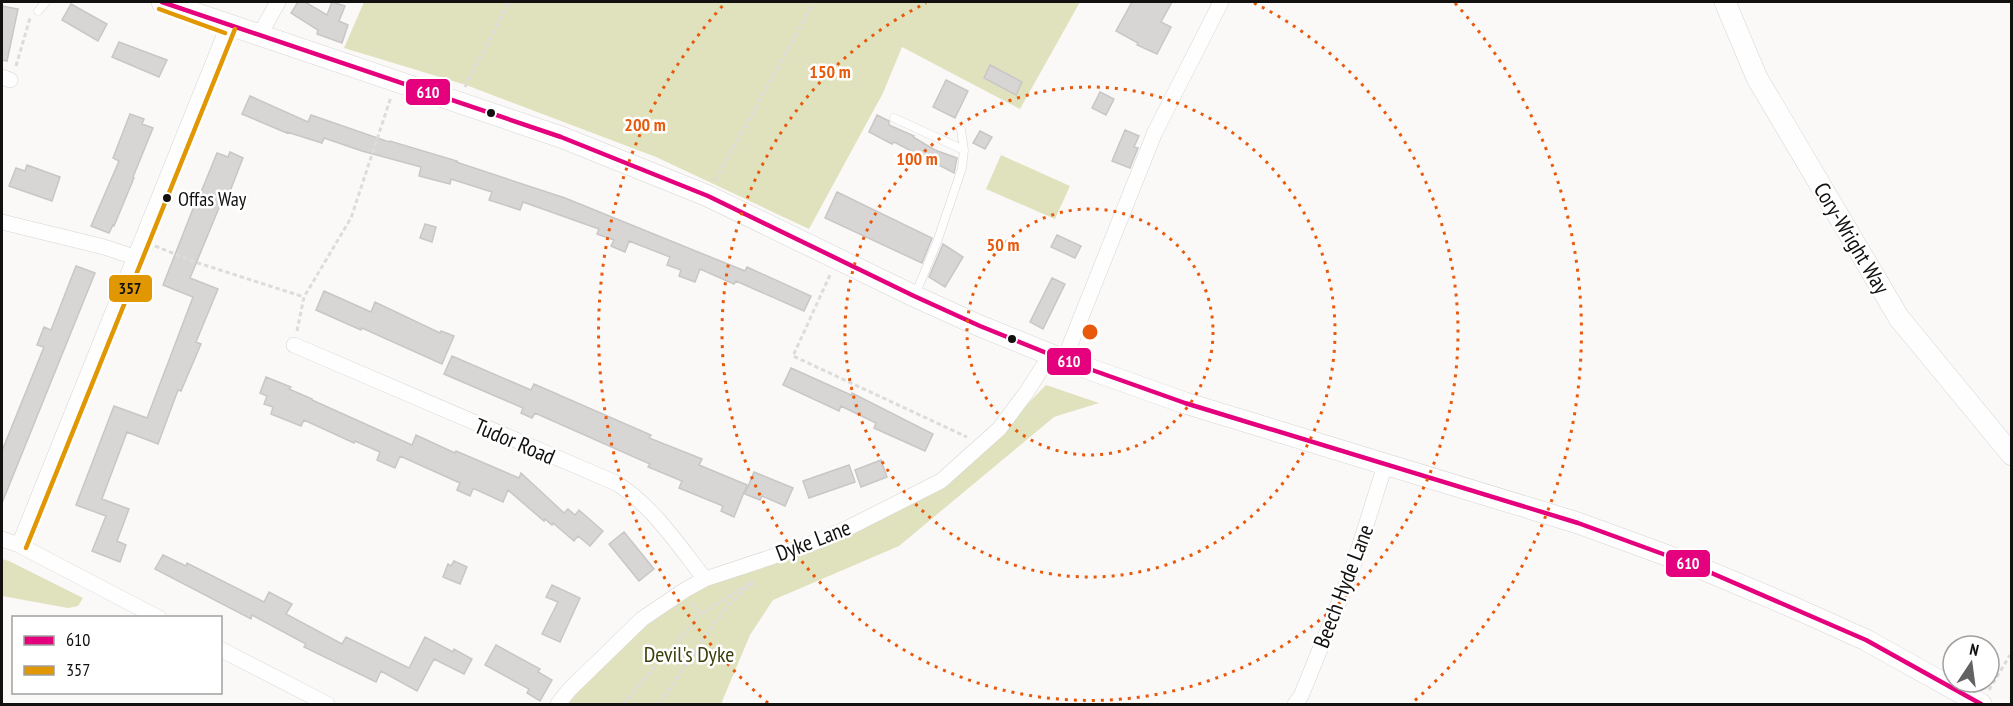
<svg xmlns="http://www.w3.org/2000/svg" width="2013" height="706" viewBox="0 0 2013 706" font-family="'PT Sans Narrow',sans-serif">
	<rect width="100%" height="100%" fill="#fbf9f7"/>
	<path fill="#e0e2bd" d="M364 2H1080L1020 109 902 47 883 93 809 229 656 157 466 85 344 48Z
		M1001 155 1070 186 1055 219 986 189Z
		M1046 385 1099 403 1054 417 899 546 773 600 750 635 721 704H568L582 687 649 622 719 576 947 480 1005 427Z
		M2 559 9 561 83 598 78 606 68 608 2 596Z"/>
	<path fill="#d8d6d5" stroke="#c8c6c6" stroke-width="1.5" d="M298 2H305L327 15 332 2 345 6 339 21 348 25 342 43 317 34 318 30 291 13Z
		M1132 2H1172L1161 22 1171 27 1157 54 1137 45 1138 43 1116 31Z
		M71 4 107 24 98 41 62 20Z
		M2 6 18 9 7 61 2 60Z
		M119 42 167 60 159 77 112 57Z
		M990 65 1022 82 1016 95 984 78Z
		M946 80 968 91 955 118 933 107Z
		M1100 92 1114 99 1106 115 1092 108Z
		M250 96 308 122 311 115 389 142 390 141 457 161 456 162 565 198 745 271 747 267 811 296 804 311 736 281 734 284 700 269 695 282 679 276 681 270 667 265 670 257 629 241 625 252 611 246 614 240 597 234 599 229 523 202 520 210 489 200 492 192 451 179 450 184 419 176 421 167 362 151 324 138 322 143 287 132V133L242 114Z
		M130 114 144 119 142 124 153 128 133 177 134 178 114 226 113 225 109 233 91 226 119 161 113 158Z
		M877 115 889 121V125L914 136 913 137 935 150 957 158 954 173 894 142 892 144 869 132Z
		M1125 130 1139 136 1134 147 1138 148 1130 168 1112 161Z
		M980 131 992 137 985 149 973 143Z
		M230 152 243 158 225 204 221 203 190 278 218 289 196 342 201 344 181 391 178 390 158 444 127 432 103 496 102 499 129 509 117 541 126 545 120 562 92 551 106 516 76 505 114 406 147 418 193 297 163 285 198 196 199 197 217 153 228 157Z
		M27 165 60 177 52 201 9 186 16 168 25 171Z
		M837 192 932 238 922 263 825 218Z
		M425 224 436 227 432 242 420 238Z
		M1057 235 1081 246 1075 258 1051 247Z
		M943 244 963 257 945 287 929 277Z
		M76 266 95 273 2 503V451L44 347 37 345 44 327 51 330Z
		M1052 278 1065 284 1043 329 1030 322Z
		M324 291 371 312 375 302 440 333 441 331 454 336 442 364 362 328 361 330 316 310Z
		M452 356 531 390 534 384 651 435 649 438 702 459 699 465 747 485 734 517 721 511 723 506 679 488 682 481 648 467 650 464 535 413 532 418 521 413 523 408 444 374Z
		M791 368 851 395 852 393 933 434 925 451 874 428 876 423 841 406 839 411 783 385Z
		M266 377 291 387 289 389 312 399V400L412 445 416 435 455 453 456 451 519 478 521 473 564 513 568 509 575 515 579 510 603 531 590 546 578 536 574 541 553 523 552 525 545 519 544 521 508 490 503 502 475 489H473L470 496 457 490 460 483 400 456 395 468 377 460 380 452 355 441 354 443 304 420 301 426 271 414 273 407 264 404 267 396 260 393Z
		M881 460 887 477 861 487 855 470Z
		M849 465 855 482 809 498 803 481Z
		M754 472 793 488 785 506 762 496 760 500 745 494Z
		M624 532 654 569 639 581 609 544Z
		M163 555 186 566 187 563 264 602 269 592 292 604 286 614 342 644 346 637 409 668 425 637 453 652 454 649 472 659 464 674 434 659 417 691 381 671 376 682 304 647 306 644 252 615 251 619 155 569Z
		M454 561 467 567 460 584 443 577 448 564 451 566Z
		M552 585 580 598 560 642 542 634 558 602 546 597Z
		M496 645 540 669 538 672 552 680 540 701 527 693 529 689 485 665Z"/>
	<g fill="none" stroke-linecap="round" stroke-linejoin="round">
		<defs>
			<path id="lane" d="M38 11 46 2
				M894 118 964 150
				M915 295 937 242 962 168 964 150 961 130"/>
			<path id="street" d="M261 36 264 27 278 2
				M2 77 10 80
				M2 222 104 247 134 257
				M294 345 616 483C653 506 678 545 705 579
				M1064 360 1155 132 1221 2
				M2 539 19 545 159 618
				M19 545 228 26
				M220 649 327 704
				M558 704 569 690 642 619 685 590 705 579 808 545 848 528 941 481 999 429 1026 393 1051 354
				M1295 704 1301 696 1351 573 1385 465"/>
			<path id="secondary" d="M162 2 561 137 708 196 914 296 980 326 1064 360 1185 403 1578 523 1693 565 1795 608 1866 640 1981 704
				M1725 2 1757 78 1899 318 2012 455"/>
		</defs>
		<use href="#lane" stroke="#d6d5d3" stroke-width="9"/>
		<use href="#street" stroke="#d6d5d3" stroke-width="16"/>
		<use href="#secondary" stroke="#d6d5d3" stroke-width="22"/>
		<path stroke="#dcdcdb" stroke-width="3" stroke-dasharray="4.5 3" stroke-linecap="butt" d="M16 66 30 18
			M465 87 509 2
			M715 181 814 2
			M155 246 195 262 304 297
			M830 275 793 356 967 437
			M297 331 304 297 351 218 391 97
			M693 603 700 615
			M1989 690 2010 655
			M623 704 700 615 753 581
			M659 704 726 607 753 583"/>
		<use href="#lane" stroke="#fefefe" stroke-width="8"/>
		<use href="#street" stroke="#fefefe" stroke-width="15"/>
		<use href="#secondary" stroke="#fefefe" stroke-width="21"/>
		<defs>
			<path id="bus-1" d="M162 2 561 137 708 196 914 296 980 326 1064 360 1185 403 1578 523 1693 565 1866 640 1981 704"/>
			<path id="bus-2" d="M159 9 225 33
				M26 548 235 29"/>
		</defs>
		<use href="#bus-1" stroke="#fff" stroke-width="9"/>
		<use href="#bus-2" stroke="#fff" stroke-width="9"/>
		<use href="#bus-1" stroke="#e5007d" stroke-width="4.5"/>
		<use href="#bus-2" stroke="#e09702" stroke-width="4.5"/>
	</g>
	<g fill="none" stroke="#e8590c" stroke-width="3" stroke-dasharray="3 6">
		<circle cx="1090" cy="332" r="123"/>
		<circle cx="1090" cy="332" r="245"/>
		<path d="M1254 3A368 368 0 1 1 926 3"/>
		<path d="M768 703A491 491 0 0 1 725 3M1455 3A491 491 0 0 1 1412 703"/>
	</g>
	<g fill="#121110" stroke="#fff" stroke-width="2">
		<circle cx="491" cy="113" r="5"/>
		<circle cx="167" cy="198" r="5"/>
		<circle cx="1012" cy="339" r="5"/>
	</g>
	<g text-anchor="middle" stroke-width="5" stroke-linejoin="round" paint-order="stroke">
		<g font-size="20" fill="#121110" stroke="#fff" text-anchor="start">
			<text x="178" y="206">Offas Way</text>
		</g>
		<g font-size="22" fill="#121110" stroke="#fff">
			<text transform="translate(1852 238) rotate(59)" y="8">Cory-Wright Way</text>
			<text transform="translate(515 441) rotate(23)" y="8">Tudor Road</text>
			<text transform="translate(813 540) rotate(-21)" y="8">Dyke Lane</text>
			<text transform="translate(1343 586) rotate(-69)" y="8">Beech Hyde Lane</text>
		</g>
		<g font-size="22" fill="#3d400a" stroke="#fff">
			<text x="689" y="662">Devil's Dyke</text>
		</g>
	</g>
	<circle cx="1090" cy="332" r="9" fill="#e8590c" stroke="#fff" stroke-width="3"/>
	<g font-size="18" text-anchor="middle" font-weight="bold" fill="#e8590c" stroke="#fff" stroke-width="5" stroke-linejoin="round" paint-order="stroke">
		<text x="830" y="78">150 m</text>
		<text x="645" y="131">200 m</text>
		<text x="917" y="165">100 m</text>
		<text x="1003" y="251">50 m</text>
	</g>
	<g stroke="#fff" stroke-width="2">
		<rect x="405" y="78" width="46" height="28" rx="6" fill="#e5007d"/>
		<rect x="108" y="274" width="45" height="29" rx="6" fill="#e09702"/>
		<rect x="1046" y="347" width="46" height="29" rx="6" fill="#e5007d"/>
		<rect x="1665" y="549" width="46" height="29" rx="6" fill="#e5007d"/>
	</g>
	<g font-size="16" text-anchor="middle" font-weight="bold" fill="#fff">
		<text x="428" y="98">610</text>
		<text x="1069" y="367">610</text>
		<text x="1688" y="569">610</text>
	</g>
	<g font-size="16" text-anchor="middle" font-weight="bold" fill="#111">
		<text x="130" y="294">357</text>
	</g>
	<rect width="2013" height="706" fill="none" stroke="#121110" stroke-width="6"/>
	<rect x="12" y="616" width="210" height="78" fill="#ffffff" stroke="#a0a09f" stroke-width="1.5"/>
	<rect x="24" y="636" width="30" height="9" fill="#e5007d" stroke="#a0a09f" stroke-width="1.5"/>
	<text x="66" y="646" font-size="18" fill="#121110">610</text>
	<rect x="24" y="666" width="30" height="9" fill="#e09702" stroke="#a0a09f" stroke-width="1.5"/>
	<text x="66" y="676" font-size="18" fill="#121110">357</text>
	<g transform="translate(1971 664) rotate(13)"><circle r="28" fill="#ffffff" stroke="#a0a09f" stroke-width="1.5"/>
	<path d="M0-4.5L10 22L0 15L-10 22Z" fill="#646261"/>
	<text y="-9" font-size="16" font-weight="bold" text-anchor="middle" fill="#121110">N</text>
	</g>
</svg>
